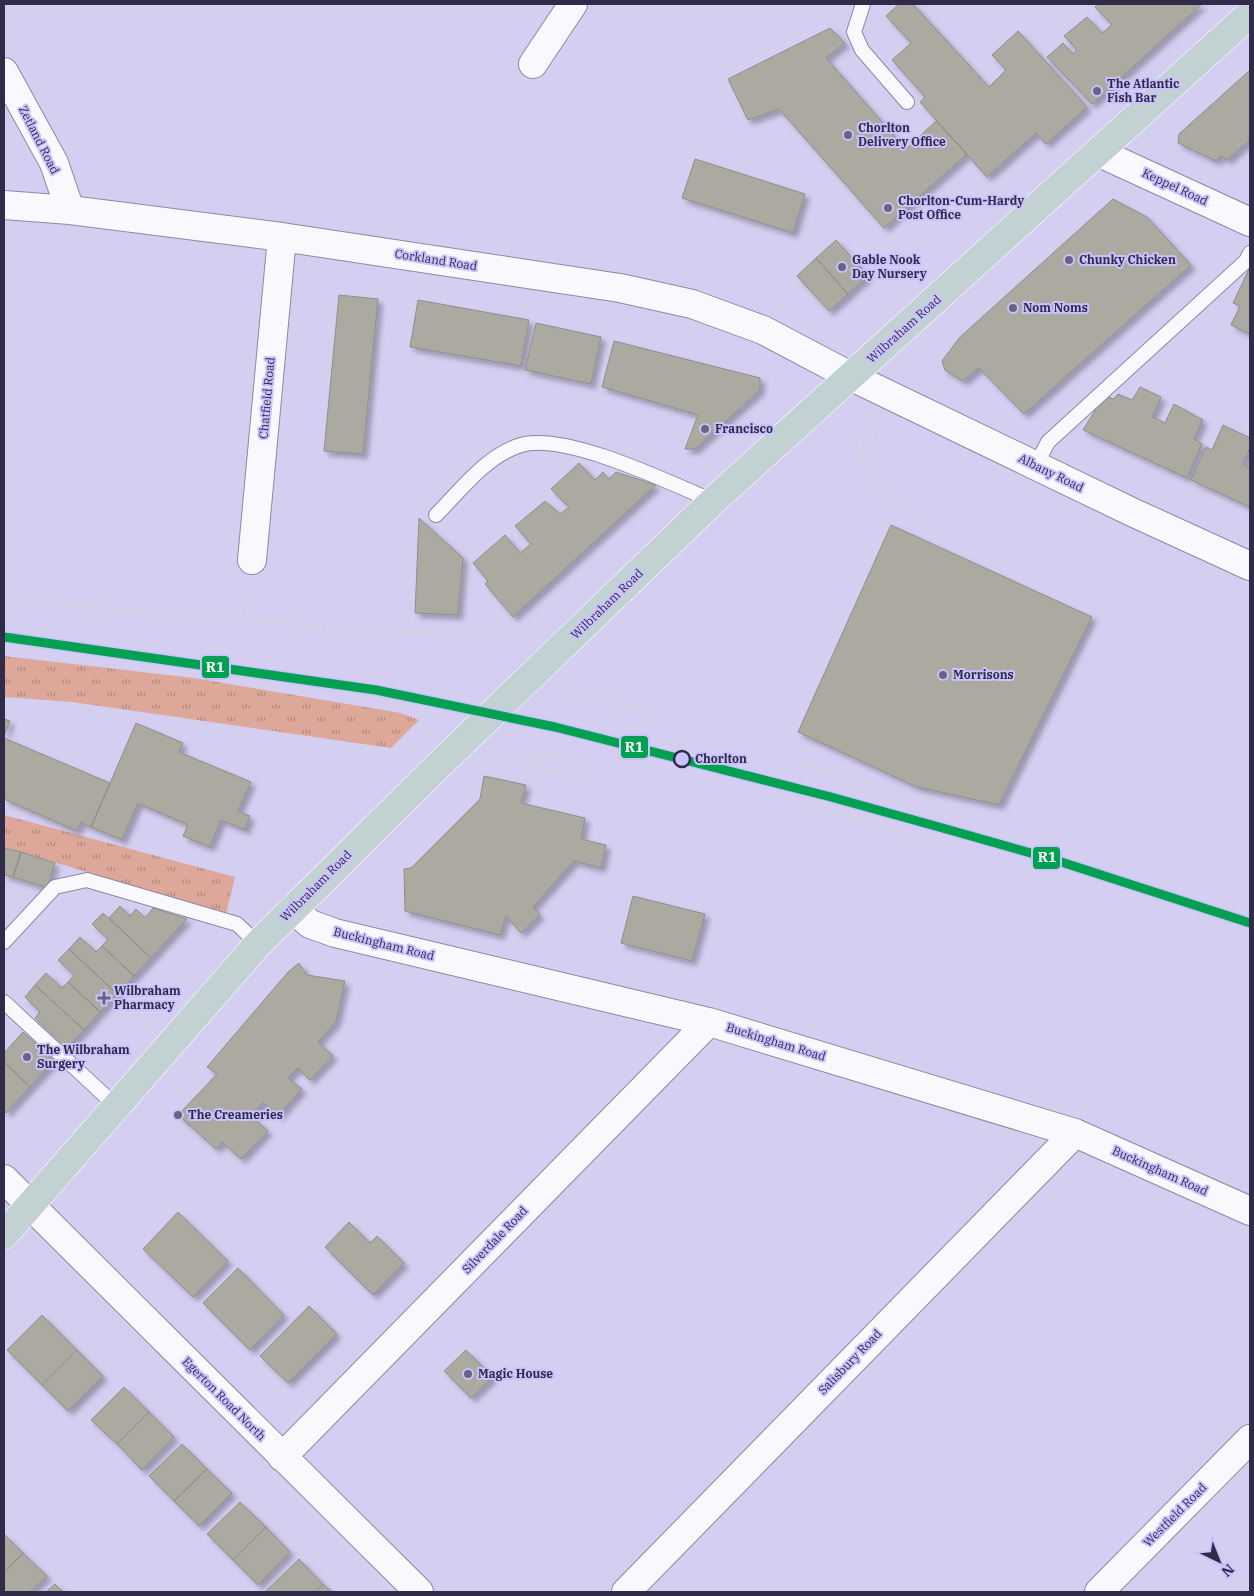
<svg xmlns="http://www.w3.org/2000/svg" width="1254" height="1596" viewBox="0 0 1254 1596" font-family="'IBM Plex Serif',serif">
	<defs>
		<pattern id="grass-tufts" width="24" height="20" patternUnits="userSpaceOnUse" patternTransform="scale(1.25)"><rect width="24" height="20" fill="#dda899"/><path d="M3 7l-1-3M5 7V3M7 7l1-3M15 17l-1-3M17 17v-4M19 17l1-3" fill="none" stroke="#b4897f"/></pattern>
		<filter id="shadow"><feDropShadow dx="4.5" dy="4.5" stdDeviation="2.5" flood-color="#0004"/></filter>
	</defs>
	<rect width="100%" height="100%" fill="#d4cff1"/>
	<path fill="url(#grass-tufts)" d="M4 656 194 678 401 713 419 720 391 748 72 702 4 697Z
		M4 815 235 877 226 914 4 847Z"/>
	<path fill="#aba9a0" stroke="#8f8d8c" filter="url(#shadow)" d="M899 4H913L989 87 1006 70 992 55 1018 31 1087 107 1046 144 1036 133 987 177 920 102 925 97 892 60 911 43 886 16Z
		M1098 4H1202L1092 104 1047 57 1063 43 1073 54 1077 50 1064 36 1087 17 1102 33 1112 25 1095 7Z
		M830 28 845 43 826 58 906 149 936 121 967 154 884 228 779 109 748 120 728 79Z
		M1250 70V140L1227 160 1221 156 1216 161 1178 143 1179 134Z
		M695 159 805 194 793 233 682 198Z
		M1113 199 1147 217 1191 265 1024 414 979 368 963 381 945 370 942 361 960 337Z
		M836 240 868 276 848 294 816 258Z
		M816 258 848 294 829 311 797 276Z
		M1250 267V334L1231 325 1240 306 1233 303Z
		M339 295 378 299 363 454 324 451Z
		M418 300 529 320 521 366 410 347Z
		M536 323 601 337 591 384 525 370Z
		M614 341 760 378V390L695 449H685L698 415 602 387Z
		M1140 387 1161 397 1152 417 1165 423 1174 404 1203 420 1194 439 1202 444 1187 478 1083 430 1104 396 1114 399 1118 394 1132 400Z
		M1223 425 1250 438V448L1243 464 1250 468V507L1191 480 1206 447 1212 450Z
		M579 463 595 480 603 472 609 479 616 472 656 485 513 617 485 584 488 581 473 563 505 535 520 553 531 544 515 526 545 501 560 514 569 507 551 489Z
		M419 518 463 558 458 615 415 613Z
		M891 525 1092 617 999 805 917 787 798 732Z
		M4 719 10 721 4 736Z
		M136 723 183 743 179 752 251 782 238 811 250 816 245 830 221 820 210 847 183 836 188 825 138 803 122 840 91 827Z
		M4 738 110 783 91 827 81 822 77 831 4 799Z
		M484 776 526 785 521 803 585 818 581 839 606 845 601 868 574 861 533 907 540 915 521 933 506 916 500 935 405 911 404 869 411 868 480 799Z
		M4 848 21 852 13 877 4 875Z
		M21 852 55 863 47 888 13 877Z
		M633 896 705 914 692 961 621 943Z
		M120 906 130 916 136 909 145 918 153 908 187 919 151 958 109 918Z
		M103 913 151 958 134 976 102 946 108 939 92 924Z
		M80 937 96 952 102 946 134 976 117 994 69 949Z
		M69 949 117 994 100 1012 68 982 74 975 58 960Z
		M299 963 307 975 345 981 336 1022 318 1042 333 1056 310 1080 298 1068 288 1078 302 1089 278 1116 263 1103 251 1116 268 1131 241 1159 222 1142 216 1149 178 1115 217 1074 207 1067 288 972Z
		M46 973 62 988 68 982 100 1012 84 1030 35 985Z
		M35 985 84 1030 67 1048 35 1018 40 1012 25 997Z
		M23 1032 54 1061 30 1087 4 1062V1053Z
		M4 1062 30 1087 6 1113 4 1110Z
		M178 1212 228 1261 193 1297 143 1249Z
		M349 1222 370 1243 377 1236 404 1263 373 1295 325 1247Z
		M238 1268 284 1315 250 1350 203 1303Z
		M309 1306 337 1334 288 1383 260 1356Z
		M42 1315 77 1350 42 1385 7 1350Z
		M77 1350 103 1376 68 1411 42 1385Z
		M466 1350 493 1377 471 1398 444 1371Z
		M124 1387 149 1412 117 1444 91 1420Z
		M149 1412 174 1437 142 1470 117 1444Z
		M182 1444 207 1469 174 1501 149 1476Z
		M207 1469 232 1493 199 1526 174 1501Z
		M240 1502 266 1527 233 1560 207 1534Z
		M266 1527 290 1552 258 1585 233 1560Z
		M4 1534 23 1553 4 1573Z
		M23 1553 47 1576 30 1592H4V1573Z
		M299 1559 323 1584 315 1592H265Z
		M55 1584 63 1592H46Z
		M323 1584 332 1592H315Z"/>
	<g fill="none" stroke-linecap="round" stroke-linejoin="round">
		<defs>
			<path id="lane" d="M863 4 854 32 862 50 907 102
				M1036 465 1048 442 1246 261 1250 253
				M436 515C461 490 487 455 521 445 566 432 670 483 713 501
				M4 942 55 887 87 880 237 924 258 944
				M4 1002 116 1106"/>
			<path id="street" d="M533 64 573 4
				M4 72 54 163 70 210
				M1100 153 1250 222
				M4 205 70 210 282 237 620 288 692 304 763 330 852 377 1134 513 1250 566
				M252 560 282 237
				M293 909 310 924 335 933 709 1022 1075 1133 1250 1211
				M4 1179 419 1592
				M282 1457 709 1022
				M626 1592 1075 1133
				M1099 1592 1250 1439"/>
			<path id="highway" d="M4 1235 258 944 441 763 713 501 1250 14"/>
		</defs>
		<use href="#lane" stroke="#8d88a3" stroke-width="16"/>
		<use href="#street" stroke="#8d88a3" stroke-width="30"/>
		<use href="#highway" stroke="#ece9f9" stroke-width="30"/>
		<path stroke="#d2d1db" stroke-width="3" stroke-dasharray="2.5 2.5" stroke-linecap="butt" d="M878 420 873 431 855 443C867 479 899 501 927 524
			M862 458 878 436 873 431
			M4 600 401 633 495 627 501 637 527 634 532 636
			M242 620 247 589
			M565 683 577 695 643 709 642 716
			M531 754 557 757 559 748
			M488 756 494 762 535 767 537 758 528 753
			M802 765 947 803 934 840 805 805
			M535 767 585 776 587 763 557 757"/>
		<use href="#lane" stroke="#f9f8fd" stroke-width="14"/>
		<use href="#street" stroke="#f9f8fd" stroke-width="28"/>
		<use href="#highway" stroke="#c2d1d2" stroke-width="28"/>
		<defs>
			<path id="rail-1" d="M4 637 376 690 555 727 831 797 939 827 1052 859 1250 923"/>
		</defs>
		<use href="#rail-1" stroke="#cac2fe" stroke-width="12"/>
		<use href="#rail-1" stroke="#02a051" stroke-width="9"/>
	</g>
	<g fill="#696483" stroke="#cac2fe" stroke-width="2">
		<circle cx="1097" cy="91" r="5"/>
		<circle cx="848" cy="135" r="5"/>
		<circle cx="888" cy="208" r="5"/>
		<circle cx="1069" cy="260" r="5"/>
		<circle cx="842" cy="267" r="5"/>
		<circle cx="1013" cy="308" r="5"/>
		<circle cx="705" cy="429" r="5"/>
		<circle cx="943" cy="675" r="5"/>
		<path d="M101.5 990.5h5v5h5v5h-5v5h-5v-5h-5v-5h5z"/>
		<circle cx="27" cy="1057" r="5"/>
		<circle cx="178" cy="1115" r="5"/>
		<circle cx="468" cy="1374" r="5"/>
	</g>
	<circle fill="#cac2fe" stroke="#302b48" stroke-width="2.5" cx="682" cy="759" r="8"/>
	<g text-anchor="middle" stroke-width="4" stroke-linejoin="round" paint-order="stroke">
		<g font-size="12" font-weight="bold" fill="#302b48" stroke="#cac2fe" text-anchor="start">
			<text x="1107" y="88">The Atlantic<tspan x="1107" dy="14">Fish Bar</tspan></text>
			<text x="858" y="132">Chorlton<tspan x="858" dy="14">Delivery Office</tspan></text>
			<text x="898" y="205">Chorlton-Cum-Hardy<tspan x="898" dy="14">Post Office</tspan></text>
			<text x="852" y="264">Gable Nook<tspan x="852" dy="14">Day Nursery</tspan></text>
			<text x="1079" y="264">Chunky Chicken</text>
			<text x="1023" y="312">Nom Noms</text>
			<text x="715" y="433">Francisco</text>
			<text x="953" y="679">Morrisons</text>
			<text x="114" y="995">Wilbraham<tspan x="114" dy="14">Pharmacy</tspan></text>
			<text x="37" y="1054">The Wilbraham<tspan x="37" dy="14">Surgery</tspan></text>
			<text x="188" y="1119">The Creameries</text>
			<text x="478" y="1378">Magic House</text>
		</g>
		<g font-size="12" fill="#302b48" stroke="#cac2fe">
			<text transform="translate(39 140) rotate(63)" y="4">Zetland Road</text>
			<text transform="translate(1175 187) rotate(25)" y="4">Keppel Road</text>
			<text transform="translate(436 260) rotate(9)" y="4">Corkland Road</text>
			<text transform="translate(904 329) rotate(-42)" y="4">Wilbraham Road</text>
			<text transform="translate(267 398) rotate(-85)" y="4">Chatfield Road</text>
			<text transform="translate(1051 473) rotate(26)" y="4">Albany Road</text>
			<text transform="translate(607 604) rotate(-44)" y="4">Wilbraham Road</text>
			<text transform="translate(316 886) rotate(-45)" y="4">Wilbraham Road</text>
			<text transform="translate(384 944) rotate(14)" y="4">Buckingham Road</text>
			<text transform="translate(776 1042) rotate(17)" y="4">Buckingham Road</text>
			<text transform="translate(1160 1171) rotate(24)" y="4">Buckingham Road</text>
			<text transform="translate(495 1240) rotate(-46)" y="4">Silverdale Road</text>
			<text transform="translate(850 1362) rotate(-46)" y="4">Salisbury Road</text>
			<text transform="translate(224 1399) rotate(45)" y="4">Egerton Road North</text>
			<text transform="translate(1175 1515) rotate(-45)" y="4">Westfield Road</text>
		</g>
		<g font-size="12" font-weight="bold" fill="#302b48" stroke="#cac2fe" text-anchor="start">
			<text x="695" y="763">Chorlton</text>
		</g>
	</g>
	<g stroke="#cac2fe" stroke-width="2">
		<rect x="201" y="655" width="29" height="24" rx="5" fill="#02a051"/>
		<rect x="620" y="735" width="29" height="24" rx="5" fill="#02a051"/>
		<rect x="1032" y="846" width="29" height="24" rx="5" fill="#02a051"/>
	</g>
	<g font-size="14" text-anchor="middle" font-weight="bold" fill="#fff">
		<text x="215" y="672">R1</text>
		<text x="634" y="752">R1</text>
		<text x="1047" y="862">R1</text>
	</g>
	<rect width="1254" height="1596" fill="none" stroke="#302b48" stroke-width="10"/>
	<g transform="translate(1219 1561) rotate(137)" stroke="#cac2fe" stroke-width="4" paint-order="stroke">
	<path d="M0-4L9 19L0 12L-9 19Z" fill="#302b48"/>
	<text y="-8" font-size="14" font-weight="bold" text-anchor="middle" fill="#302b48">N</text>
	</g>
</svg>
